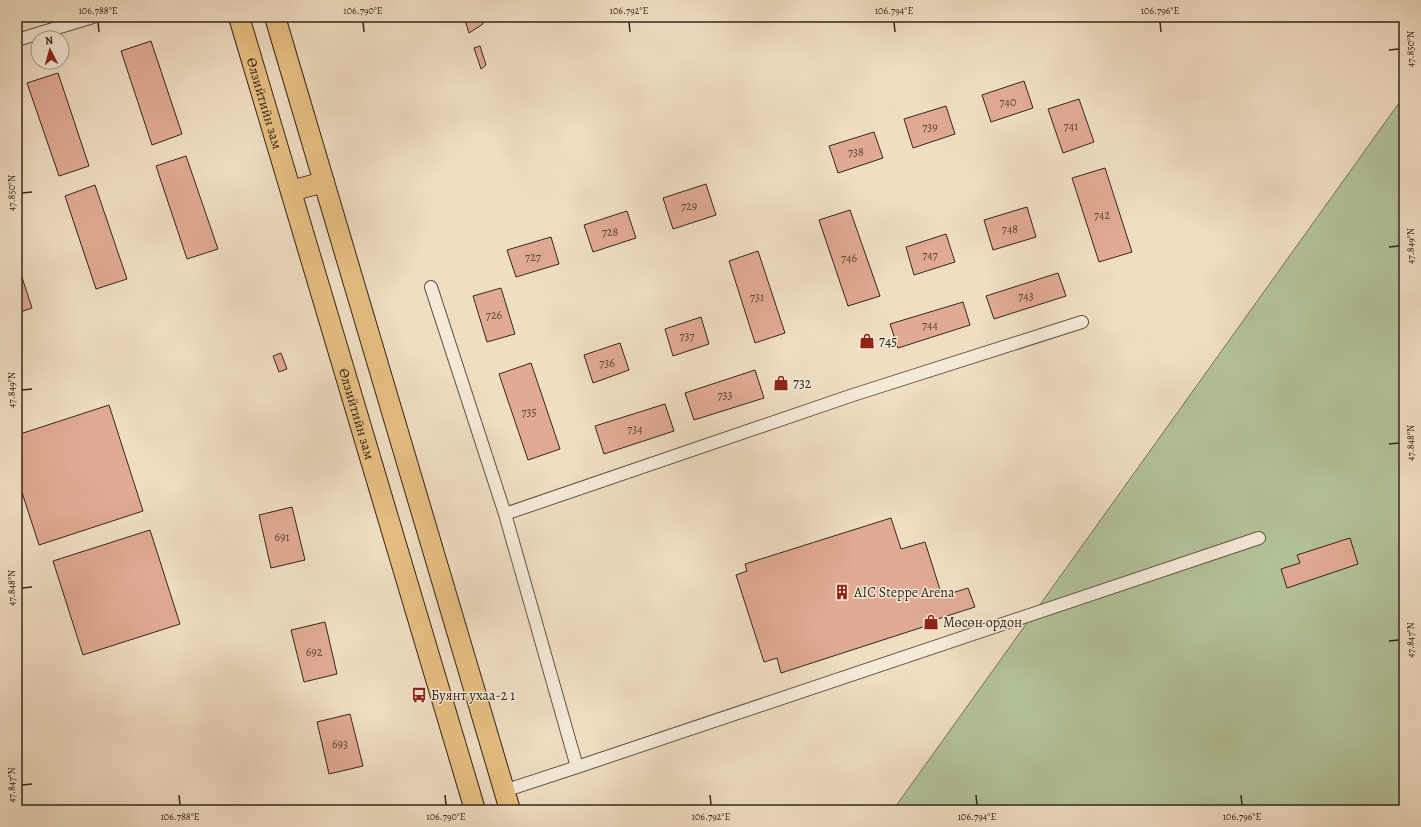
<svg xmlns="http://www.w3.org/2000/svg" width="1421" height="827" viewBox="0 0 1421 827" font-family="Alegreya,serif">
	<rect width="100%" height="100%" fill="#f0dec3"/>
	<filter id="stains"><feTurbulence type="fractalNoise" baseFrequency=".005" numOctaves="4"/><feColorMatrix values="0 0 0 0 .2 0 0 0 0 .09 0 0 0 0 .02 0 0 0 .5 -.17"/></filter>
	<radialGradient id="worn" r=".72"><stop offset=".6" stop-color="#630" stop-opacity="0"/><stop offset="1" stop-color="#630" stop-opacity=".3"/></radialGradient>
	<path fill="#b3c299" stroke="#747459" d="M1404 96V810H893Z"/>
	<path fill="#e1aa93" stroke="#342719" d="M464 17H480L483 24 469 33Z
		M151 41 182 134 152 145 121 51Z
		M480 46 486 65 481 69 474 48Z
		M58 73 89 166 59 176 27 83Z
		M1024 81 1033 108 991 122 982 95Z
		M1079 99 1094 142 1063 153 1048 109Z
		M946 106 955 134 913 148 904 119Z
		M874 132 883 158 838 173 829 146Z
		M186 156 218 249 187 259 156 166Z
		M1105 168 1132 252 1099 262 1072 178Z
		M706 184 716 215 673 229 663 198Z
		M95 185 127 279 96 289 65 196Z
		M1027 207 1036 237 993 250 984 220Z
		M850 210 880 296 848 306 819 220Z
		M627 211 636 238 593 252 584 225Z
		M946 234 955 262 914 275 906 247Z
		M551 237 559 264 516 277 507 250Z
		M758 251 785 333 755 343 729 261Z
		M17 262 32 308 17 313Z
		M1058 273 1066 296 994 319 986 296Z
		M501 288 515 334 487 342 473 296Z
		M963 302 970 325 898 348 890 324Z
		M701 317 709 344 673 356 665 329Z
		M620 343 629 370 593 383 584 355Z
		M281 353 287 369 279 372 273 356Z
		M531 363 560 449 528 460 499 374Z
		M755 370 764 398 694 420 685 393Z
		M665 404 674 431 604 454 595 426Z
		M109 405 143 511 39 545 17 477V435Z
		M292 507 305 560 271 568 259 515Z
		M891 518 901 549 925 542 942 596 968 588 975 607 925 623 926 626 781 673 777 658 764 662 736 575 747 571 745 564Z
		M150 530 180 624 83 655 53 561Z
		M1350 538 1358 564 1287 588 1281 569 1300 563 1297 555Z
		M325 622 337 674 304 682 291 630Z
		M350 714 363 766 329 774 317 722Z"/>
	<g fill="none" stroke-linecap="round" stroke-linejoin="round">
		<defs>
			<path id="minor" d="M17 40 93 17
				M431 287 505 514
				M577 767 1259 538
				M504 791 577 767 505 514 853 395 1082 322"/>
			<g id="trunk">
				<path id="s1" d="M239 17 475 810"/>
				<path d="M275 17 510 810"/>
				<path d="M291 191 324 182"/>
			</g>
		</defs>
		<use href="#minor" stroke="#635544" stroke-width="14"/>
		<use href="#trunk" stroke="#342719" stroke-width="22"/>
		<use href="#minor" stroke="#f5ead8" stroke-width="12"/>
		<use href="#trunk" stroke="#e8bf82" stroke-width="20"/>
	</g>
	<path fill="none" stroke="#342719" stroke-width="1.5" d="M98 22 99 32M363 22 364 32M629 22 630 32M894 22 895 32M1160 22 1161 32M1389 50 1399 49M22 193 32 192M1389 247 1399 246M22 390 32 389M1389 444 1399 443M22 588 32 587M1389 641 1399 640M22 785 32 784M179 795 180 805M445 795 446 805M710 795 711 805M976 795 977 805M1241 795 1242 805"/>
	<defs>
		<symbol id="shop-bare" viewBox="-9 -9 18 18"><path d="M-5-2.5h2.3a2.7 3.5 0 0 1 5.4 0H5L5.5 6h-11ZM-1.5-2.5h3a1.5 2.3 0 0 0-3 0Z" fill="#8f2418" stroke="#f5ead8" stroke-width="2.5" paint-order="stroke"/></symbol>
		<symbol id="building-bare" viewBox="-9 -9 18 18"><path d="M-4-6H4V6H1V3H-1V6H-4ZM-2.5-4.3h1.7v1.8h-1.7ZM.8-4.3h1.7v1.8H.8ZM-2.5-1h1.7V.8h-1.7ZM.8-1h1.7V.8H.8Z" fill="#8f2418" stroke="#f5ead8" stroke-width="2.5" paint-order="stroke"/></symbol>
		<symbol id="bus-bare" viewBox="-9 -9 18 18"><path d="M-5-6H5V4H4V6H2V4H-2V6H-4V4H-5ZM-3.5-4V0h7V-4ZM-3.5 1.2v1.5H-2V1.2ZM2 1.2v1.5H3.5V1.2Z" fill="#8f2418" stroke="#f5ead8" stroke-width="2.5" paint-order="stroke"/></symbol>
	</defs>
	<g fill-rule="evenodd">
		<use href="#shop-bare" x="856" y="330" width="22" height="22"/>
		<use href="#shop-bare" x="770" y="372" width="22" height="22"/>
		<use href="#building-bare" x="831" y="581" width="22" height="22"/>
		<use href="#shop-bare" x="920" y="611" width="22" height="22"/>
		<use href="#bus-bare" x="408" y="684" width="22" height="22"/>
	</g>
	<g text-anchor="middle" stroke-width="3" stroke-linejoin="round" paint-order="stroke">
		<g font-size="12" fill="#5f4838">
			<text x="1008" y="106">740</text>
			<text x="1071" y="130">741</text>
			<text x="930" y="131">739</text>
			<text x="856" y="156">738</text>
			<text x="689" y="210">729</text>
			<text x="1102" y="219">742</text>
			<text x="1010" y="233">748</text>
			<text x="610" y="236">728</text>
			<text x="930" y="259">747</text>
			<text x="533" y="261">727</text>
			<text x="849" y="262">746</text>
			<text x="1026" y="300">743</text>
			<text x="757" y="301">731</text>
			<text x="494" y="319">726</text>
			<text x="930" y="329">744</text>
			<text x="687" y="340">737</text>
			<text x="607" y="367">736</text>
			<text x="725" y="399">733</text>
			<text x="529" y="416">735</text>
			<text x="635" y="433">734</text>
			<text x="282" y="541">691</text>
			<text x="314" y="656">692</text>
			<text x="340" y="748">693</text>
		</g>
		<g font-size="14" fill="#342719" stroke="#f5ead8">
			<text dy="5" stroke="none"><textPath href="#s1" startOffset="90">Өлзийтийн зам</textPath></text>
			<text dy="5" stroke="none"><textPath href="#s1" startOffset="414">Өлзийтийн зам</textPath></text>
		</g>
		<g font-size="14" fill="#342719" stroke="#f5ead8" text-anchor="start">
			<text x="879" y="346">745</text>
			<text x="793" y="388">732</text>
			<text x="854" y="597">AIC Steppe Arena</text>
			<text x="943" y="627">Мөсөн ордон</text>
			<text x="431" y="700">Буянт ухаа-2 1</text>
		</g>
	</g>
	<rect width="1421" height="827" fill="none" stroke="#f0dec3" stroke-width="44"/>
	<g transform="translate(50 50) rotate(354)"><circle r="19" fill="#f5ead8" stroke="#a89c8c"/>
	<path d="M0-3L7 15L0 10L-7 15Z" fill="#8f2418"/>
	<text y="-6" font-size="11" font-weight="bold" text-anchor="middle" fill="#342719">N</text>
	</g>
	<rect x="22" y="22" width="1377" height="783" fill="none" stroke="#342719" stroke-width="1.5"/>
	<g font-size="10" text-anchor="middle" fill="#342719">
		<text x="98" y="14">106.788°E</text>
		<text x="363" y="14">106.790°E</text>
		<text x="629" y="14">106.792°E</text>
		<text x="894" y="14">106.794°E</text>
		<text x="1160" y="14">106.796°E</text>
		<text transform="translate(1410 49) rotate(-90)" y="4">47.850°N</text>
		<text transform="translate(11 193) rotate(-90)" y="4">47.850°N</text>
		<text transform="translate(1410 246) rotate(-90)" y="4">47.849°N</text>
		<text transform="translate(11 390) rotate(-90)" y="4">47.849°N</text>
		<text transform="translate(1410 443) rotate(-90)" y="4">47.848°N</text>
		<text transform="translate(11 588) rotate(-90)" y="4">47.848°N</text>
		<text transform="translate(1410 640) rotate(-90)" y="4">47.847°N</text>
		<text transform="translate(11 785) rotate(-90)" y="4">47.847°N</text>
		<text x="180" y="820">106.788°E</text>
		<text x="446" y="820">106.790°E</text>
		<text x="711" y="820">106.792°E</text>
		<text x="977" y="820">106.794°E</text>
		<text x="1242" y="820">106.796°E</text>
	</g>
	<rect width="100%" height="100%" filter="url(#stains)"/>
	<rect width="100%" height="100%" fill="url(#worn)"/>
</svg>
